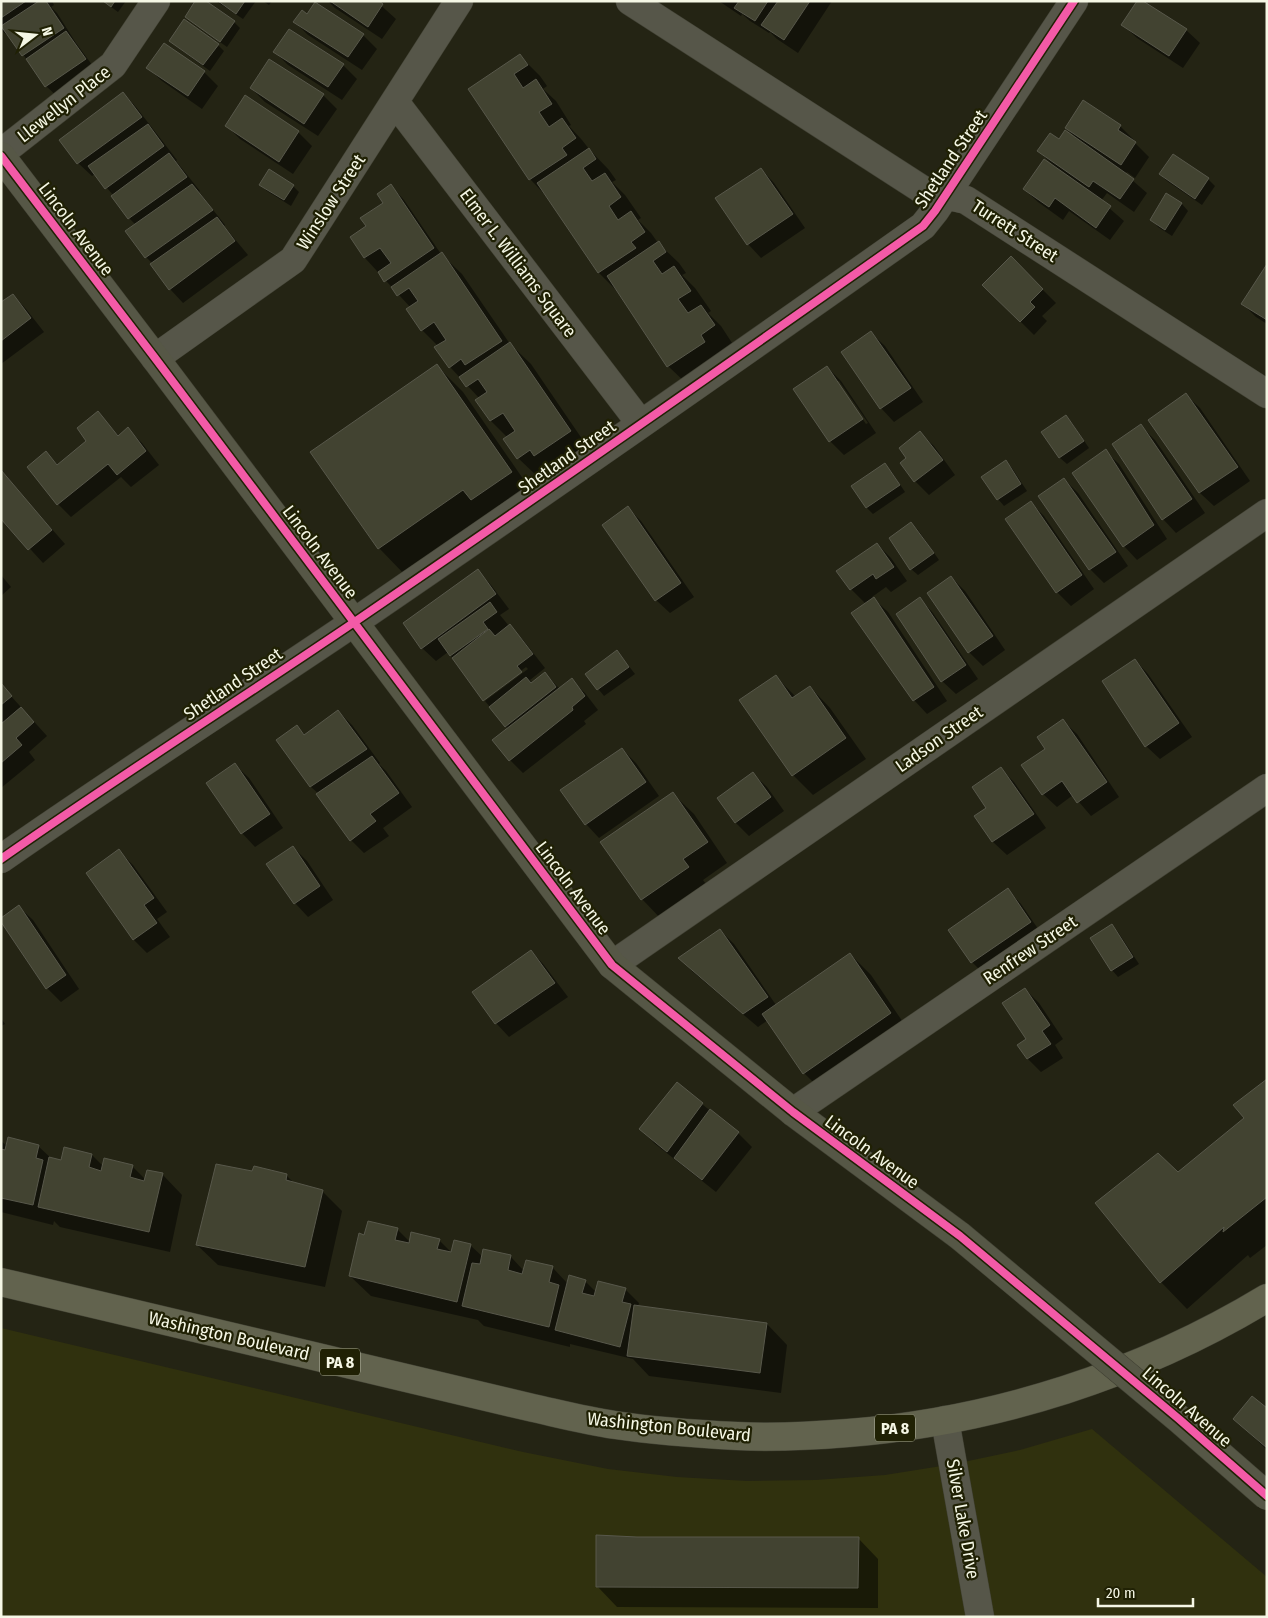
<svg xmlns="http://www.w3.org/2000/svg" width="1268" height="1618" viewBox="0 0 1268 1618" font-family="'Fira Sans Condensed',sans-serif">
	<rect width="100%" height="100%" fill="#242414"/>
	<path fill="#30310e" d="M1 1328 523 1452 608 1469 677 1477 747 1481 816 1480 885 1475 954 1464 1020 1450 1092 1429 1267 1577V1617H1Z"/>
	<path fill="#0007" fill-rule="evenodd" d="M1 1H52L54 5 51 7 57 13 76 43 98 73 60 99 46 86 9 35 8 36 1 30Z
		M103 1H126L118 12Z
		M216 1H256L243 19Z
		M263 1H272L269 5Z
		M328 1H376L396 19 382 39 335 8Z
		M719 1H832L798 53 777 39 770 32 769 33 750 21 742 14 741 16Z
		M308 15 363 35 377 49 362 70 308 35 295 22Z
		M186 17 234 22 240 28 227 47 193 23Z
		M1123 25 1186 30 1200 43 1183 68 1137 38Z
		M171 41 218 45 224 51 210 71 177 47Z
		M275 52 343 65 357 79 342 100 288 65Z
		M520 56 540 76 547 86 543 89 556 101 571 125 569 126 582 140 589 149 609 170 616 180 612 182 625 195 641 218 638 220 651 233 658 243 679 263 686 273 682 275 695 288 711 311 708 313 721 326 734 346 689 386 668 366 619 293 599 273 550 200 530 179 469 90Z
		M148 68 204 72 218 86 202 109 162 81Z
		M251 88 323 95 337 109 318 136 265 102Z
		M123 93 136 107 177 160 176 161 200 191 199 192 225 225 224 226 248 255 183 303 170 289 153 264 146 257 136 225 129 218 113 195 95 174 92 176 78 163Z
		M245 97 298 132 312 146 293 174 240 139 226 125Z
		M1083 102 1120 126 1134 140 1133 141 1149 157 1135 178 1127 172 1125 174 1147 193 1134 212 1107 193 1101 201 1124 221 1110 240 1069 211 1063 220 1038 202 1024 189 1052 164 1039 151 1059 141 1077 139 1066 128Z
		M1173 156 1208 179 1215 186 1202 205 1167 181 1160 174Z
		M761 169 774 183 805 228 761 258 748 244Z
		M261 185 293 186 299 192 291 206 267 191Z
		M391 186 404 200 441 254 462 274 510 344 531 364 591 452 550 470 539 478 518 458 505 439 507 437 491 421 477 401 480 399 450 367 438 346 422 330 411 308 365 258 352 237 368 226 385 203Z
		M1167 195 1182 204 1188 211 1172 236 1158 227 1152 220Z
		M1011 258 1056 303 1042 316 1047 321 1034 335 984 285Z
		M1267 266V324L1256 317 1243 304Z
		M13 295 26 309 44 332 1 364V304Z
		M871 333 885 346 923 402 894 422 881 408Z
		M437 366 463 392 537 499 405 575 379 548Z
		M827 367 841 381 876 433 844 455 830 441ZM836 381H839L868 423 866 424Z
		M1186 395 1200 408 1250 481 1214 506 1200 493 1150 420Z
		M98 413 119 436 128 429 142 443 159 465 131 487 121 477 71 517 58 504 46 453 58 465 88 441Z
		M1065 417 1072 423 1089 448 1067 464 1060 458 1043 432Z
		M1141 426 1155 440 1205 513 1176 533 1163 519Z
		M920 433 934 446 955 475 929 495 915 481 902 463 908 458Z
		M1105 451 1119 464 1167 539 1137 560 1124 546Z
		M1006 462 1012 468 1027 491 1004 506 998 499Z
		M885 465 891 471 905 492 873 514 867 508 852 487Z
		M1 471 65 544 43 563 1 517Z
		M1064 479 1078 493 1128 566 1104 583 1090 569Z
		M1031 503 1044 516 1094 589 1071 606 1057 592Z
		M628 508 641 521 694 597 670 613 656 600Z
		M911 523 918 530 939 560 918 575 911 569Z
		M877 544 891 558 907 581 891 592 886 587 872 597 888 612 947 701 927 714 914 700 866 604 851 589Z
		M478 571 491 585 509 609 500 615 509 626 523 640 545 668 530 680 533 684 545 674 560 689 571 680 585 693 598 710 584 721 586 724 523 773 510 760 508 729 485 701 528 669 526 667 485 698V700L448 652 436 661 422 648Z
		M1 575 11 587 1 596Z
		M951 577 965 591 1005 650 983 666 969 652Z
		M920 599 933 613 978 679 956 694 942 681Z
		M617 651 635 674 604 696 586 674Z
		M1135 660 1148 674 1192 737 1160 759 1146 746Z
		M776 677 796 697 810 687 830 708 866 759 813 795 793 775Z
		M1 685 47 736 29 752 35 760 1 788Z
		M338 711 352 725 380 763 379 764 386 771 412 807 383 828 389 836 364 853 351 840 319 794 311 787 278 740 297 727 305 735Z
		M1063 721 1077 734 1119 797 1091 816 1073 795 1057 807 1043 794 1046 749Z
		M622 749 636 763 659 796 599 838 586 824Z
		M235 765 249 778 283 828 255 847 242 833Z
		M1001 769 1014 782 1046 828 1007 855 993 842 976 816 988 808Z
		M753 774 767 787 784 811 749 836 735 822Z
		M673 794 694 814 727 863 703 880 708 887 662 920 642 899Z
		M293 847 307 861 333 900 308 917 295 903Z
		M119 851 133 865 167 912 157 919 170 937 147 953 134 940 87 874Z
		M1008 890 1021 904 1043 936 986 976 972 962 949 930Z
		M19 907 33 920 79 989 61 1002 47 988Z
		M1112 926 1118 932 1139 964 1118 977 1112 970Z
		M720 930 734 944 776 1005 850 954 871 975 911 1034 824 1093 804 1073 768 1020 758 1027 693 972 680 958Z
		M531 951 544 965 568 997 509 1037 496 1023Z
		M1025 989 1039 1003 1063 1039 1055 1045 1063 1058 1041 1072 1028 1059Z
		M1 1018 5 1024 1 1026Z
		M1267 1081V1245L1250 1258 1248 1255 1187 1309 1161 1282 1097 1203 1178 1174 1245 1119Z
		M677 1084 738 1133 752 1147 716 1192 654 1143 641 1129Z
		M1 1141 7 1146H38L52 1159 61 1162 92 1155 104 1167 132 1166 146 1180 162 1174 182 1195 170 1252 60 1227 54 1221 53 1225 1 1212Z
		M253 1173 286 1175 295 1184 322 1191 342 1211 325 1287 218 1265 197 1245Z
		M397 1229 410 1242 439 1240 452 1253 470 1245 483 1257H511L524 1271 552 1267 568 1284 585 1281 596 1292 625 1289 639 1303 638 1307 767 1324 787 1345 781 1393 649 1376 633 1359 570 1344V1347L484 1326 478 1320 371 1296 350 1276 365 1236Z
		M1267 1410V1450L1235 1419Z
		M637 1538H858L878 1559V1608L617 1607 597 1586Z"/>
	<path fill="#424331" stroke="#58584b" d="M1 1H26L1 18Z
		M39 1H46L64 28 22 56 1 26Z
		M103 1H115L111 7Z
		M195 1H206L235 21 220 42 185 17Z
		M218 1H245L236 14Z
		M330 1H379L383 4 368 27Z
		M739 1H768L755 21 734 8Z
		M778 1H810L784 40 761 25Z
		M1137 1H1143L1187 29 1169 56 1121 25Z
		M315 2 364 34 348 57 293 22 302 10 307 14Z
		M184 19 219 44 203 65 169 41Z
		M289 29 344 64 328 87 273 52Z
		M66 31 86 59 45 87 26 59Z
		M164 43 205 71 188 96 146 68Z
		M520 54 528 65 514 74 523 88 536 79 552 104 539 112 549 127 562 118 576 138 562 148 567 155 529 180 468 89Z
		M269 59 324 94 304 124 250 88Z
		M123 92 142 117 77 164 59 140Z
		M245 95 299 131 279 162 225 126Z
		M1083 100 1121 125 1118 130 1136 142 1121 165 1065 128Z
		M148 124 164 146 105 189 88 166Z
		M1065 130 1134 179 1120 199 1093 181 1089 187 1037 151 1050 133 1059 139Z
		M589 148 596 159 583 168 592 181 605 173 621 197 609 206 618 220 631 211 645 232 631 242 636 248 598 273 537 183Z
		M169 153 187 177 128 219 111 196Z
		M1173 154 1209 178 1195 199 1159 174Z
		M1044 159 1111 206 1096 228 1055 198 1049 207 1023 189Z
		M761 168 793 214 747 245 715 198Z
		M269 169 294 185 284 200 259 185Z
		M192 184 213 210 145 258 125 231Z
		M391 184 434 248 384 282 378 272 391 263 380 248 364 258 350 237 366 226 360 218 383 203 377 194Z
		M1166 193 1182 203 1165 230 1150 220Z
		M217 217 235 241 169 290 150 264Z
		M659 241 666 252 653 261 662 274 674 266 691 291 678 299 688 313 701 305 715 325 701 335 705 342 667 367 607 276Z
		M442 252 502 341 465 365 461 359 449 368 434 347 446 340 434 322 421 331 406 309 418 301 409 288 397 296 391 287Z
		M1011 256 1043 289 1030 302 1035 307 1020 322 982 285Z
		M1267 264V320L1241 304Z
		M13 294 31 318 1 341V302Z
		M871 331 911 388 880 409 841 352Z
		M510 342 571 431 534 456 530 450 517 459 503 439 515 431 503 413 490 421 475 400 487 392 478 379 466 387 459 377Z
		M437 364 512 472 471 500 463 490 378 549 310 452Z
		M827 366 863 419 829 442 793 389Z
		M1186 393 1238 467 1199 493 1148 420Z
		M98 411 118 436 128 427 146 451 117 475 108 464 57 505 27 467 46 451 57 465 86 441 77 428Z
		M1066 415 1084 441 1059 458 1041 432Z
		M1141 424 1192 499 1162 520 1112 444Z
		M920 431 943 460 914 482 900 463 906 458 899 448Z
		M1106 449 1154 525 1123 547 1072 473Z
		M1006 460 1021 484 997 500 981 477Z
		M885 463 900 485 866 508 851 486Z
		M1 470 52 530 28 550 1 519Z
		M1064 478 1116 552 1089 570 1038 496Z
		M1031 501 1082 575 1056 593 1005 519Z
		M628 506 681 583 655 601 602 525Z
		M911 522 934 553 910 570 889 538Z
		M877 543 894 567 876 579 873 574 850 590 836 571Z
		M478 569 496 594 421 649 403 623Z
		M951 576 993 636 968 653 927 593Z
		M874 597 934 687 913 701 851 613Z
		M920 597 966 665 941 682 896 614Z
		M490 602 497 612 483 622 488 629 450 656 438 639Z
		M510 624 533 654 517 666 522 672 483 701 452 658 489 629 495 636Z
		M617 650 629 667 597 690 585 674Z
		M1135 659 1179 723 1145 747 1102 681Z
		M545 672 556 687 505 727 489 707 526 677 531 683Z
		M776 675 792 698 810 686 846 738 792 776 739 700Z
		M572 678 585 696 572 707 573 710 509 761 492 740Z
		M1 683 12 696 1 705Z
		M21 707 34 722 16 738 22 745 1 763V724Z
		M338 710 367 749 310 787 276 740 297 725 304 735Z
		M1063 719 1107 782 1077 803 1062 781 1042 795 1021 765 1045 749 1037 737Z
		M622 748 646 782 585 825 560 790Z
		M372 756 399 793 370 814 376 821 350 841 316 794Z
		M235 763 270 814 241 834 206 783Z
		M1001 767 1034 814 992 842 974 816 986 808 972 787Z
		M753 772 771 797 735 823 717 798Z
		M673 792 708 842 683 859 689 867 641 900 600 842Z
		M293 846 320 886 294 904 266 864Z
		M119 849 154 898 144 905 157 923 133 940 86 873Z
		M1008 888 1031 922 971 963 948 930Z
		M19 905 66 975 46 989 1 922V918Z
		M1112 924 1133 957 1111 971 1090 938Z
		M720 929 768 997 743 1014 678 958Z
		M531 950 555 983 495 1024 472 992Z
		M850 953 891 1013 803 1074 762 1014Z
		M1025 988 1050 1025 1042 1031 1051 1044 1027 1059 1017 1045 1026 1039 1002 1003Z
		M1267 1079V1197L1223 1232 1224 1227 1160 1283 1095 1203 1158 1153 1178 1172 1244 1118 1233 1105Z
		M677 1082 703 1103 667 1152 639 1129Z
		M710 1109 739 1132 702 1180 674 1158Z
		M8 1137 39 1145 36 1158 43 1160 33 1205 1 1198V1149L5 1150Z
		M64 1147 92 1154 89 1167 101 1171 104 1158 133 1165 130 1177 144 1181 147 1170 163 1173 149 1232 38 1207 49 1157 61 1160Z
		M216 1164 252 1171 254 1166 287 1174 286 1180 323 1190 305 1267 196 1245Z
		M368 1221 398 1228 395 1240 409 1243 411 1232 440 1239 437 1249 451 1252 454 1240 471 1244 457 1302 349 1276 359 1233 364 1235Z
		M483 1249 511 1255 508 1270 522 1274 526 1260 553 1266 549 1282 559 1285 549 1327 462 1306 472 1263 480 1264Z
		M569 1275 586 1280 582 1293 594 1296 598 1281 626 1288 622 1302 631 1304 620 1347 555 1330Z
		M634 1305 767 1323 760 1373 627 1356Z
		M1252 1396 1267 1408V1448L1233 1419Z
		M596 1535 637 1537H859L858 1588 596 1587Z"/>
	<g fill="none" stroke-linecap="round" stroke-linejoin="round">
		<defs>
			<path id="street" d="M630 1 923 190 966 200 1267 394
				M395 102 641 424
				M1 153 113 65 156 1
				M155 358 293 260 459 1
				M1 859C118 777 238 701 356 621 546 491 735 359 923 226L935 211 1074 1
				M612 965 1267 513
				M793 1112 1267 788
				M945 1420 980 1617"/>
			<path id="secondary" d="M1 156 155 358 612 965 793 1112 960 1236"/>
			<path id="highway" d="M1 1282 533 1408C560 1414 587 1421 615 1425 655 1431 697 1434 737 1436 774 1438 811 1436 848 1433 995 1421 1140 1375 1267 1298"/>
		</defs>
		<use href="#street" stroke="#404033" stroke-width="29"/>
		<use href="#secondary" stroke="#404033" stroke-width="29"/>
		<use href="#highway" stroke="#404033" stroke-width="29"/>
		<use href="#street" stroke="#565649" stroke-width="28"/>
		<use href="#secondary" stroke="#565746" stroke-width="28"/>
		<use href="#highway" stroke="#62634e" stroke-width="28"/>
		<defs>
			<path id="secondary-bridge" d="M960 1236 1179 1419 1267 1496"/>
		</defs>
		<use href="#secondary-bridge" stroke="#404033" stroke-width="29" stroke-linecap="butt"/>
		<use href="#secondary-bridge" stroke="#565746" stroke-width="28"/>
		<defs>
			<path id="cycleway" d="M1 156 155 358 612 965 793 1112 960 1236 1179 1419 1267 1496
				M1 859C118 777 238 701 356 621 546 491 735 359 923 226L935 211 1074 1"/>
		</defs>
		<use href="#cycleway" stroke="#202104" stroke-width="11"/>
		<use href="#cycleway" stroke="#f35aa7" stroke-width="8"/>
	</g>
	<g text-anchor="middle" stroke-width="4.5" stroke-linejoin="round" paint-order="stroke">
		<g fill="#202104" stroke="#b5b7a2" stroke-width="1">
			<rect x="320" y="1348.5" width="40" height="27" rx="4"/>
			<rect x="875" y="1414.5" width="40" height="27" rx="4"/>
		</g>
		<g font-size="16" font-weight="bold" fill="#f5f7e5">
			<text x="340" y="1368">PA 8</text>
			<text x="895" y="1434">PA 8</text>
		</g>
		<g font-size="18" fill="#f5f7e5" stroke="#202104">
			<text transform="translate(64 104) rotate(-38)" y="6">Llewellyn Place</text>
			<text transform="translate(951 159) rotate(-56)" y="6">Shetland Street</text>
			<text transform="translate(331 202) rotate(-57)" y="6">Winslow Street</text>
			<text transform="translate(76 229) rotate(53)" y="6">Lincoln Avenue</text>
			<text transform="translate(1015 231) rotate(33)" y="6">Turrett Street</text>
			<text transform="translate(518 263) rotate(53)" y="6">Elmer L. Williams Square</text>
			<text transform="translate(567 457) rotate(-35)" y="6">Shetland Street</text>
			<text transform="translate(320 552) rotate(53)" y="6">Lincoln Avenue</text>
			<text transform="translate(233 684) rotate(-34)" y="6">Shetland Street</text>
			<text transform="translate(939 739) rotate(-35)" y="6">Ladson Street</text>
			<text transform="translate(573 888) rotate(53)" y="6">Lincoln Avenue</text>
			<text transform="translate(1030 950) rotate(-34)" y="6">Renfrew Street</text>
			<text transform="translate(872 1152) rotate(36)" y="6">Lincoln Avenue</text>
			<text transform="translate(229 1336) rotate(13)" y="6">Washington Boulevard</text>
			<text transform="translate(1187 1407) rotate(41)" y="6">Lincoln Avenue</text>
			<text transform="translate(669 1427) rotate(6)" y="6">Washington Boulevard</text>
			<text transform="translate(963 1519) rotate(80)" y="6">Silver Lake Drive</text>
		</g>
	</g>
	<rect width="1268" height="1618" fill="none" stroke="#f5f7e5" stroke-width="5"/>
	<g transform="translate(35 35) rotate(74)" stroke="#202104" stroke-width="4" paint-order="stroke">
	<path d="M0-4L9 19L0 12L-9 19Z" fill="#f5f7e5"/>
	<text y="-8" font-size="14" font-weight="bold" text-anchor="middle" fill="#f5f7e5">N</text>
	</g>
	<path d="M1098 1598v8h95v-8" fill="none" stroke="#f5f7e5" stroke-width="2.5"/>
	<text x="1106" y="1598" font-size="15" fill="#f5f7e5" stroke="#202104" stroke-width="4" paint-order="stroke">20 m</text>
</svg>
